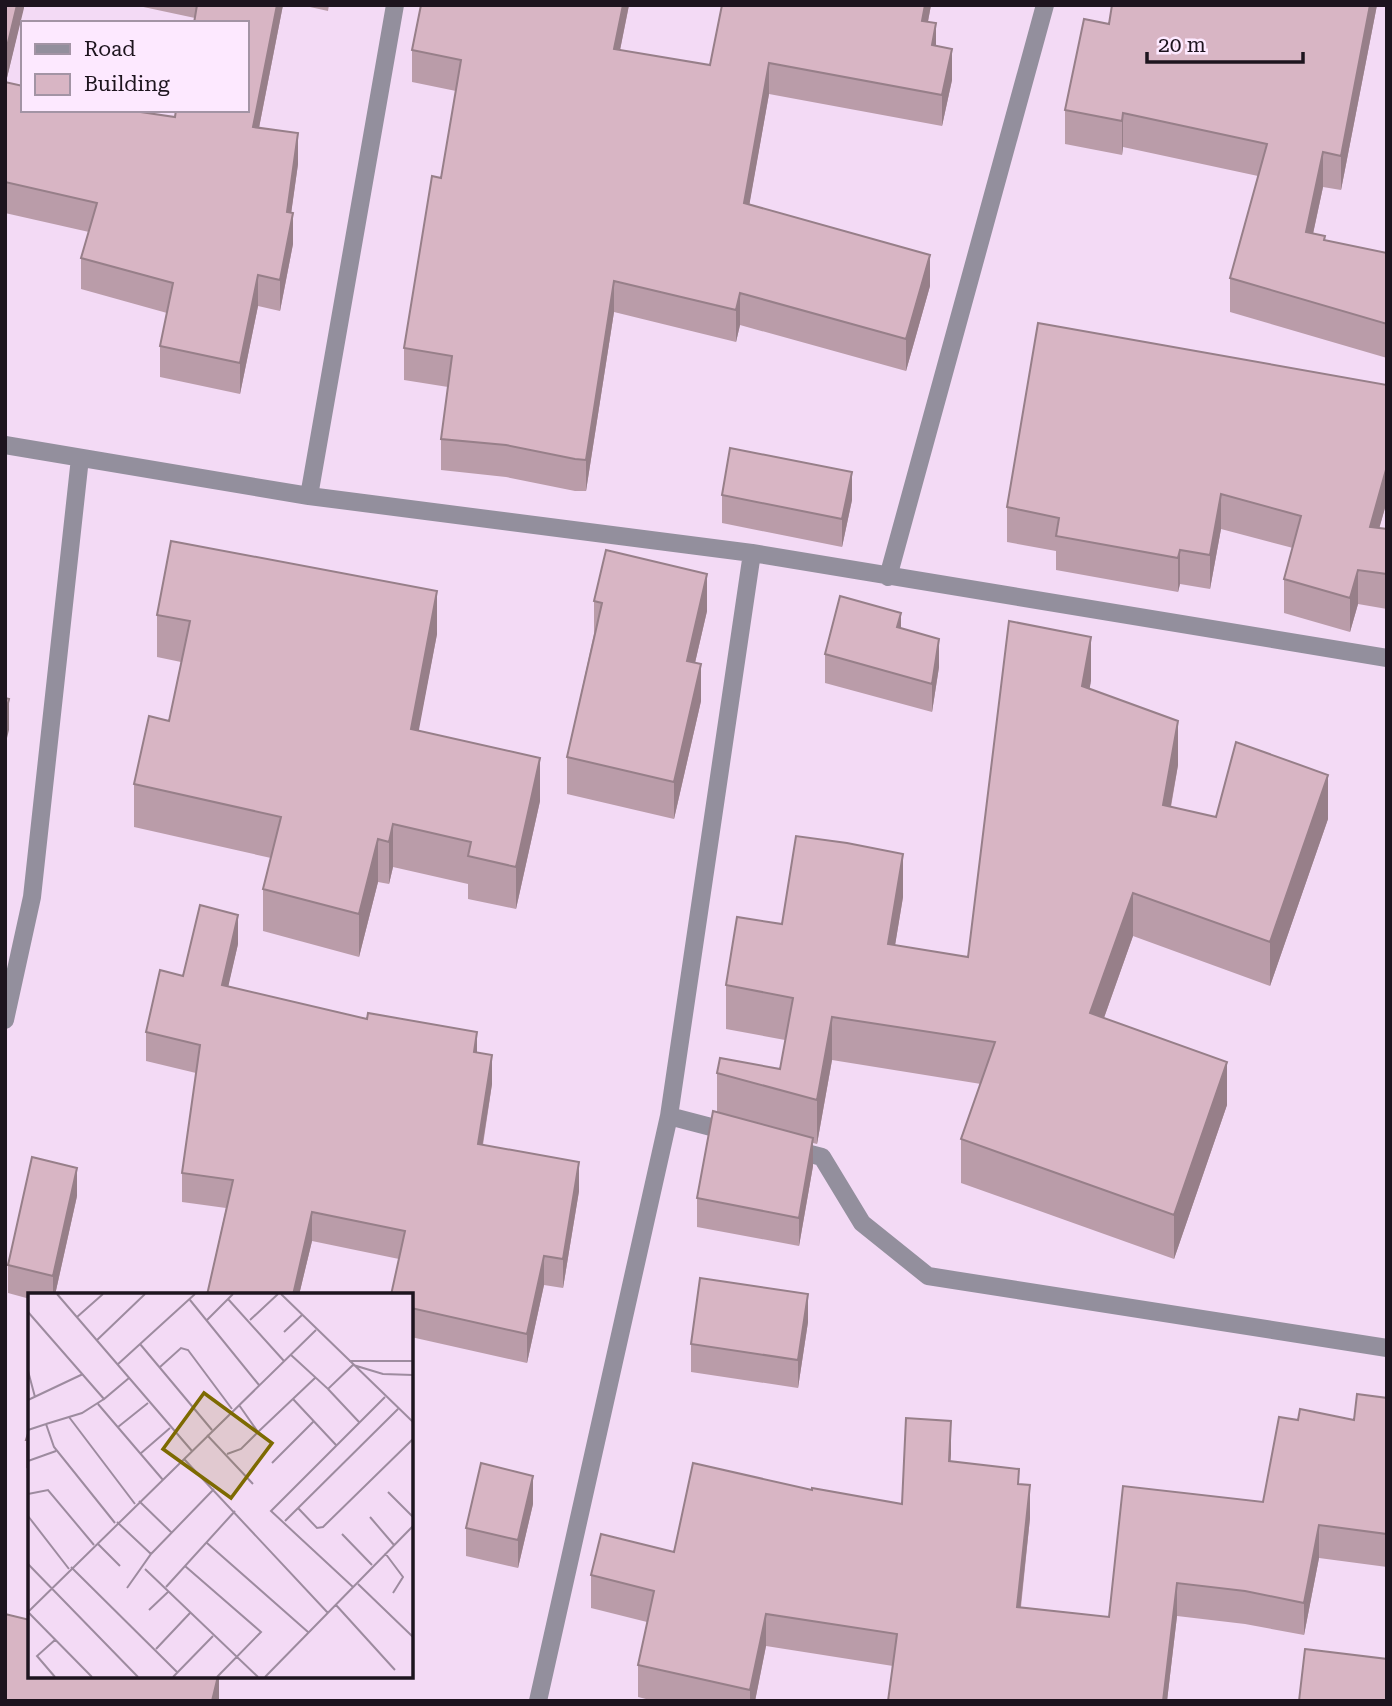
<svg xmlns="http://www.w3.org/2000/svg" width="1392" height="1706" viewBox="0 0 1392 1706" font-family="'Roboto Serif',serif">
	<rect width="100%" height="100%" fill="#f3daf5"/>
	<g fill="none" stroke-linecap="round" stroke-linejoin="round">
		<path stroke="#938f9d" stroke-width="18" d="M5 445 309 496 752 553 1387 658
			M309 496 395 5
			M888 577 1045 5
			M5 1020 32 897 80 458
			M669 1116 734 1133
			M791 1149 822 1157 862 1223 928 1276 1387 1348
			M538 1701 669 1116 752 553"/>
	</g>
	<path fill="#ba9ca9" d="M5 5H24L6 82 23 110 175 117 195 18 134 5H283L259 128 298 164 291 213 293 244 280 311 258 306 240 394 160 377V346L167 313 81 289V258L89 232 5 213Z
		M301 5H329L328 11Z
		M421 5H629L620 50 710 65 722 5H931L928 22 936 46 952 80 942 126 769 94 749 205 930 286 906 371 740 325 736 342 614 312 586 491H575L506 477 441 470V439L448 387 404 380V348L441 178 456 91 412 82V50Z
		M1377 5 1341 190 1323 187 1313 234 1325 240 1387 253V358L1230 312V278L1258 176 1123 147 1122 155 1065 144V110L1109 24Z
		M1387 385V501L1379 528 1387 529V609L1358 604 1350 632 1284 613V579L1293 548 1221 529 1210 589 1180 584 1178 592 1056 570V551L1007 542V507Z
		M722 495 852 500 842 547 722 523Z
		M594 601 707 611 695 663 701 701 674 819 567 794V757L594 634Z
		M157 615 437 634 418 731 540 801 516 909 468 899V884L393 867 389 884 378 882 359 957 263 931V889L271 858 134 827V784L169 721 181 662 157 657Z
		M825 654 939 667 932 712 825 683Z
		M1091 681 1089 689 1178 765 1171 807 1216 817 1328 819 1270 986 1133 936 1104 1018 1227 1105 1174 1259 961 1183V1139L981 1084 832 1060 817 1144 813 1143V1166L799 1246 697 1227V1198L717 1113V1073L780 1069 785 1040 726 1029V985L782 924 903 897 895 945 968 957Z
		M238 944 228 986 477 1052 492 1084 483 1145 579 1191 563 1288 544 1285 527 1363 411 1337V1295L399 1259 312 1241 299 1295H207L226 1208 182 1202V1173L196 1073 146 1061V1032L183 976Z
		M77 1196 55 1295H30V1299L8 1293V1265Z
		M808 1322 798 1388 691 1372V1344Z
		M1387 1398V1567L1319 1558 1304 1635 1245 1624 1177 1616 1167 1701H888L893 1666 766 1646 755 1701H654L638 1697V1665L647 1622 591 1608V1575L674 1552 812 1490 902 1504 950 1461 1019 1484 1030 1518 1021 1607 1109 1617 1263 1502 1298 1420H1354Z
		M30 1427V1469L26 1468V1440Z
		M533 1504 518 1568 466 1556V1528Z"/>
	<path fill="#977f89" d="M17 5H24V8L5 86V55Z
		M277 5H283L253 158V127Z
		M623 5H629L614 80V49Z
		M925 5H931L922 52V21Z
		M1370 5H1377L1341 190V156Z
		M936 23V55L932 45Z
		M952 49V80L942 126V95Z
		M769 63V94L744 235V203Z
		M1123 113V147L1122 155V121Z
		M298 133V164L287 243V212Z
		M1323 152V187L1306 266V232Z
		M293 213V244L280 311V280Z
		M930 255V286L906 371V339Z
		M258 275V306L240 394V363Z
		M614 281V312L586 491V460Z
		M740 293V325L736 342V310Z
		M1387 466V501L1370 561V527Z
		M852 472V500L842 547V519Z
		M1221 494V529L1210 589V555Z
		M1180 550V584L1178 592V558Z
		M1358 570V604L1350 632V598Z
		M707 574V611L687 697V661Z
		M437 591V634L411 772V729Z
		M901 613V641L897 627Z
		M1091 637V681L1082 730V686Z
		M939 639V667L932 712V684Z
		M701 664V701L674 819V782Z
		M9 699V730L5 746V715Z
		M1178 721V765L1163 849V805Z
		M540 758V801L516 909V867Z
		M1328 775V819L1270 986V942Z
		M393 824V867L389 884V842Z
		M378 839V882L359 957V914Z
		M903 854V897L888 988V944Z
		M1133 893V936L1090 1057V1013Z
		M238 915V944L222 1014V985Z
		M832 1017V1060L817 1144V1100Z
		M477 1032V1061L474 1052Z
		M492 1055V1084L478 1173V1144Z
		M1227 1062V1105L1174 1259V1215Z
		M813 1138V1166L799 1246V1218Z
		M579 1162V1191L563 1288V1259Z
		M77 1168V1196L55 1295H53V1276Z
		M312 1212V1241L299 1295H293Z
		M544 1256V1285L527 1363V1334Z
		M808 1294V1322L798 1388V1360Z
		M951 1421V1454L949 1493V1461Z
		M533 1476V1504L518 1568V1540Z
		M1030 1485V1518L1017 1639V1607Z
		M1319 1525V1558L1304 1635V1603Z
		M1177 1583V1616L1167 1701H1163Z
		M766 1614V1646L755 1701H750V1690Z
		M218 1676H219V1701H212Z"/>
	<path fill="#d8b5c4" stroke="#977f89" stroke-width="2" d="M5 5H17L5 55Z
		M197 5H277L253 127 298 133 287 212 293 213 280 280 258 275 240 363 160 346 173 283 81 258 97 203 5 182V82L23 86V110H127L175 117 176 110H247V23H194Z
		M421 5H623L614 49 710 65 722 5H925L922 21 936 23 932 45 952 49 942 95 769 63 744 203 930 255 906 339 740 293 736 310 614 281 586 460 575 459 506 445 441 439 452 356 404 348 432 176 441 178 461 60 412 50Z
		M1112 5H1370L1341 156 1323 152 1306 232 1325 236 1324 240 1387 253V324L1230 278 1267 144 1123 113 1122 121 1065 110 1084 19 1109 24Z
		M1038 323 1387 385V466L1370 527 1387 529V574L1358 570 1350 598 1284 579 1301 516 1221 494 1210 555 1180 550 1178 558 1056 536 1059 518 1007 507Z
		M730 448 852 472 842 519 722 495Z
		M171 541 437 591 411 729 540 758 516 867 468 856 471 842 393 824 389 842 378 839 359 914 263 889 281 817 134 784 149 716 169 721 190 621 157 615Z
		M606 550 707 574 687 661 701 664 674 782 567 757 602 603 594 601Z
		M840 596 901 613 897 627 939 639 932 684 825 654Z
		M1009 621 1091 637 1082 686 1178 721 1163 805 1216 817 1236 742 1328 775 1270 942 1133 893 1090 1013 1227 1062 1174 1215 961 1139 995 1042 832 1017 817 1100 717 1073 720 1058 780 1069 793 998 726 985 737 917 782 924 796 836 847 843 903 854 888 944 968 957Z
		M5 698 9 699 5 715Z
		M200 905 238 915 222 985 367 1019 368 1013 477 1032 474 1052 492 1055 478 1144 579 1162 563 1259 544 1256 527 1334 411 1308V1295H391L405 1231 312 1212 293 1295H207L233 1180 182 1173 200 1045 146 1032 160 970 183 976Z
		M713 1111 813 1138 799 1218 697 1198Z
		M32 1157 77 1168 53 1276 8 1265Z
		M700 1278 808 1294 798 1360 691 1344Z
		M1357 1394 1387 1398V1534L1319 1525 1304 1603 1245 1591 1177 1583 1163 1701H888L897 1634 766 1614 750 1690 638 1665 654 1591 591 1575 601 1534 674 1552 693 1463 812 1490V1488L902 1504 906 1418 951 1421 949 1461 1019 1469 1018 1484 1030 1485 1017 1607 1109 1617 1123 1486 1263 1502 1279 1417 1298 1420 1300 1409 1354 1420Z
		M30 1427V1440H26Z
		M481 1463 533 1476 518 1540 466 1528Z
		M5 1614 30 1620V1676H218L212 1701H5Z
		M1305 1649 1387 1659V1701H1299Z"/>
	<g transform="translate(28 1293)">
		<rect width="385" height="385" fill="#f3daf5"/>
		<path fill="none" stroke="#9d8b9f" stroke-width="2" d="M29 1 164 158M253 1 385 129M200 6 256 68M162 7 231 92M0 19 76 106 101 85M49 24 75 1M179 27 205 1M222 27 250 1M256 39 274 22M68 48 117 1M112 51 184 137M263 62 300 96 325 72 355 81 385 82M321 68H385M89 72 167 1M132 74 153 55 160 57 204 116M0 78 7 104M300 96 331 129M265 106 308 152M0 107 55 81M70 111 135 187M211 112 230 139 287 85M41 124 107 211M18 131 54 120 76 106M90 134 120 110M0 137 18 131 26 154 87 230M179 142 225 191M112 161 142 135M199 161 213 156 230 139M156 166 300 320M0 168 28 158M244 170 286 128M360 199 385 224M0 201 20 197 66 252M111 208 144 240M270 215 289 235 295 234 385 146M0 223 41 276M342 224 366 252M257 228 370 116M89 229 123 261M314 241 344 272M69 250 92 273M179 250 280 339M357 260 375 284 365 300M0 271 110 384M157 273 233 339 189 384M43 274 149 379M117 276 230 384M330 291 385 344M138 294 207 218M325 294 243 218 357 104M99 295 123 261 186 196M308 312 367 377M121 317 141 298M0 319 288 37M0 319 64 384M128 356 162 320M27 384 9 363 28 346M145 384 185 343M237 384 385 233"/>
		<path fill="#7d6a01" fill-opacity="0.15" stroke="#7d6a01" stroke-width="3.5" d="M176 100 244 150 203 205 135 156Z"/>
		<rect width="385" height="385" fill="none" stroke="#1d141e" stroke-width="3.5"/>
	</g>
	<rect width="1392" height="1706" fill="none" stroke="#1d141e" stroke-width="14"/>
	<rect x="21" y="21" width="228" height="91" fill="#fde9ff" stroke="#a394a5" stroke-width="2"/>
	<rect x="35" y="44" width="35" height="10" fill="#938f9d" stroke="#a394a5" stroke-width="2"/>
	<text x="84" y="56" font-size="21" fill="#1d141e">Road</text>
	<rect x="35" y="74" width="35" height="21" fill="#d8b5c4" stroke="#a394a5" stroke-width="2"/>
	<text x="84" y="91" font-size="21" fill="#1d141e">Building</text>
	<path d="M1147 52v10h156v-10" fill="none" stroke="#1d141e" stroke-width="3.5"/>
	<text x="1158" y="52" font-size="21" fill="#1d141e" stroke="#fde9ff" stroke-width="5" paint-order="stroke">20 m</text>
</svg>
